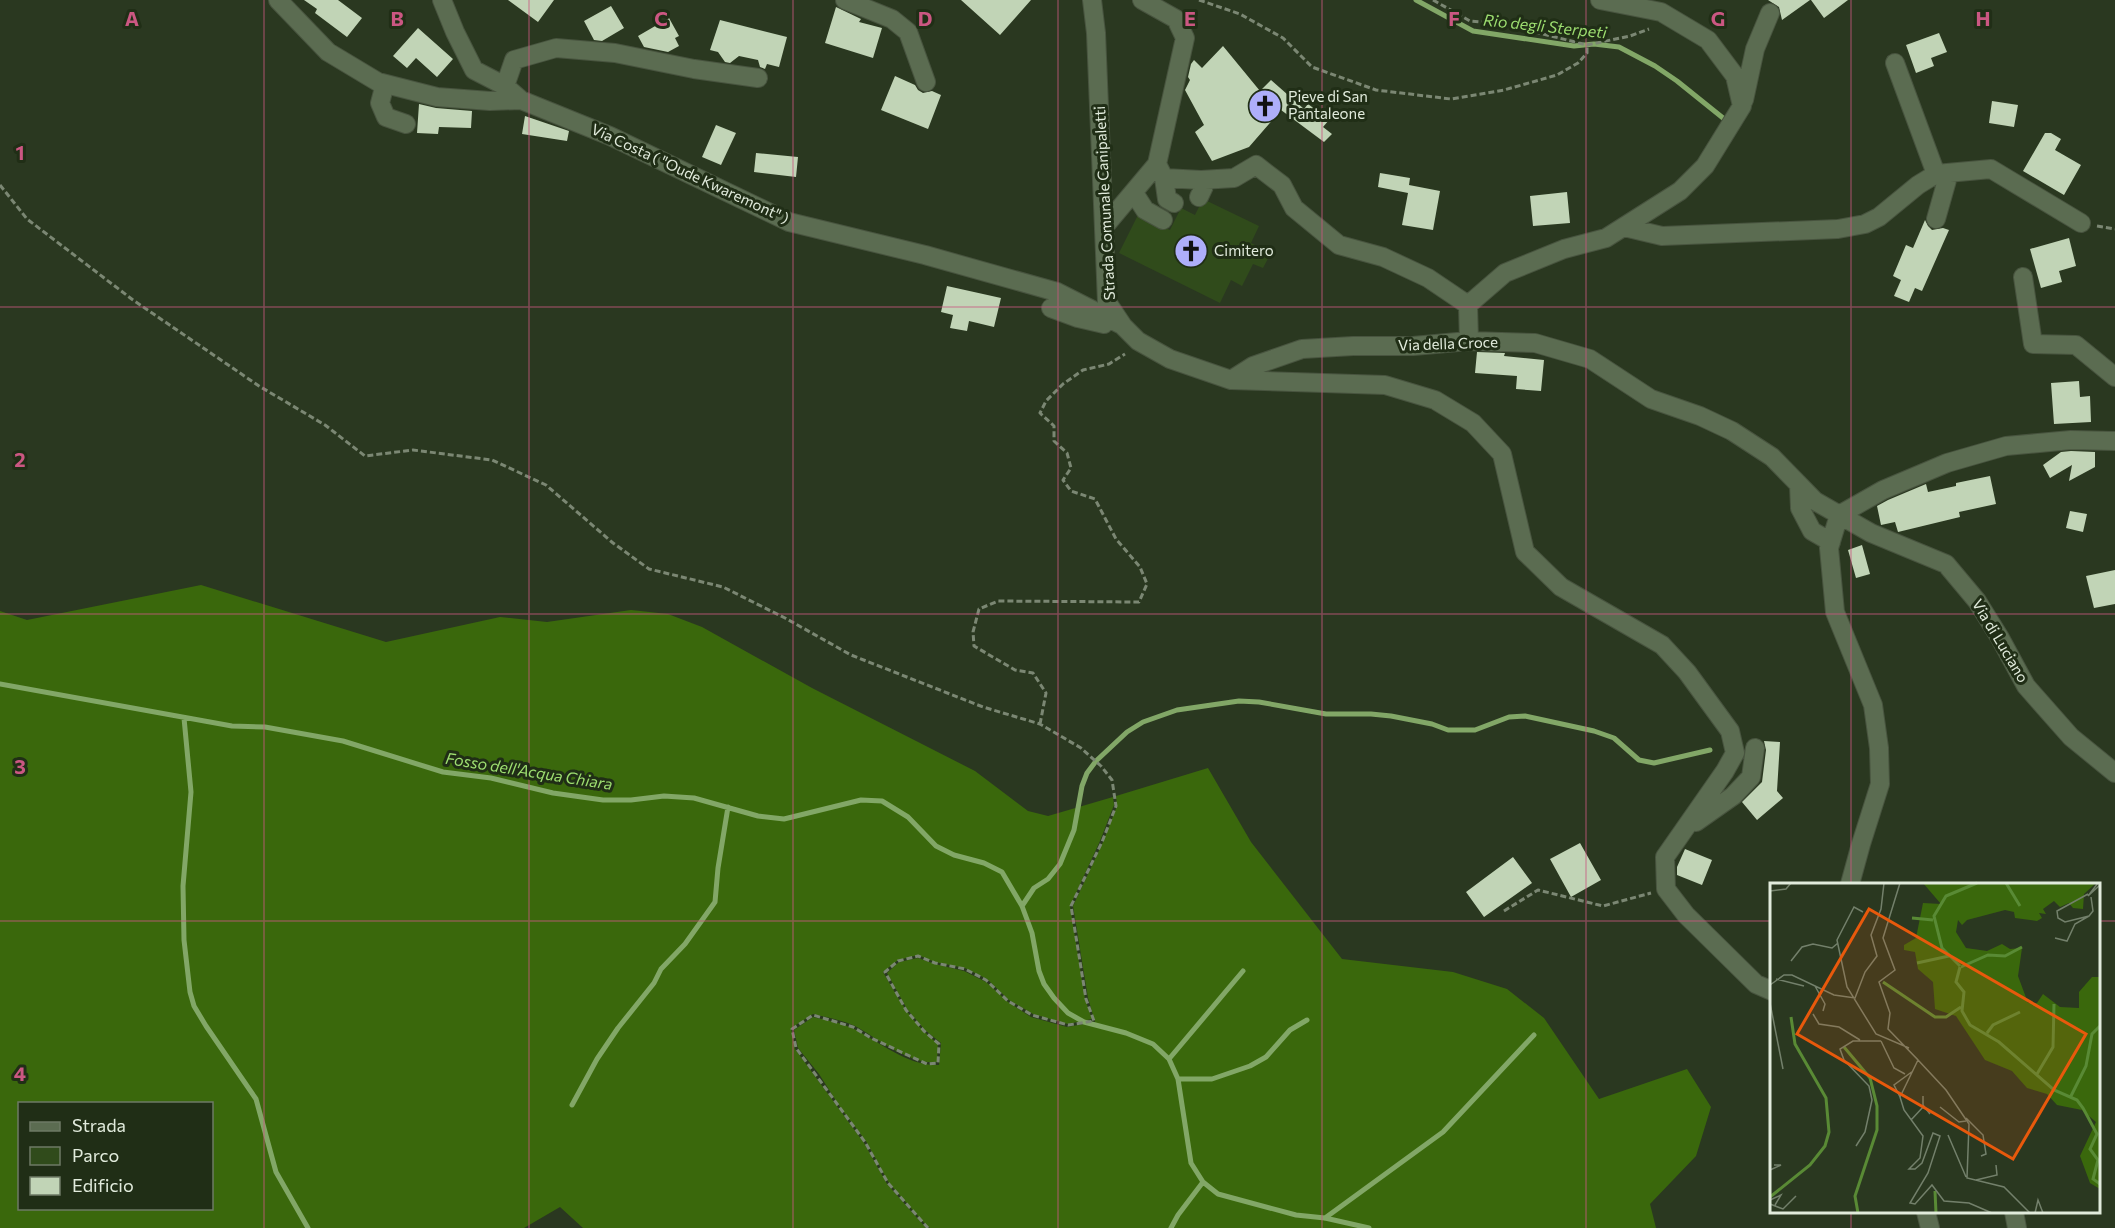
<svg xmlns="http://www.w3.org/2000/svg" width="2115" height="1228" viewBox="0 0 2115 1228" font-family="Commissioner,sans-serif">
	<rect width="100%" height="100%" fill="#2a3820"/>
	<path fill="#304b1b" d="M1203 199 1259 226 1251 243 1271 253 1263 268 1253 264 1242 286 1231 280 1220 303 1119 253 1138 215 1170 230 1181 208 1195 215Z"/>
	<path fill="#3a680c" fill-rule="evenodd" d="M201 585 386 642 500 617 547 622 631 610 668 614 702 627 812 688 975 771 1028 811 1048 816 1113 797 1114 805 1100 841 1070 906 1085 999 1092 1019 1068 1024 1033 1014 1009 1000 987 979 965 968 935 962 918 955 898 960 883 972C901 1003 910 1021 938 1044L937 1062C910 1065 877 1038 855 1026 842 1020 826 1017 813 1014L791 1028 795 1049 864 1143 887 1184 926 1228H583L560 1207 524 1228H0V611L27 620ZM20 1104H212V1208H20Z
		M1208 768 1251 842 1342 959 1453 972 1507 989 1544 1018 1599 1099 1687 1069 1711 1107 1696 1156 1650 1204 1656 1228H930L926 1225 889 1183 866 1141 840 1107 819 1074 798 1048 794 1030 813 1017C826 1020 842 1023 854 1029 880 1042 909 1067 939 1065L941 1043 925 1030 907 1009 887 973 899 962 918 958 935 964 964 971 986 982 1008 1002 1031 1017 1067 1027 1095 1022 1088 998 1073 906 1103 842 1117 806 1116 796Z"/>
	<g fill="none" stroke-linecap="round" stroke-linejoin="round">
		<path stroke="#82a767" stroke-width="5" d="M1416 0 1473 31 1574 46 1594 44 1619 47 1655 66 1677 81 1728 122
			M0 684 232 726 265 727 343 741 443 772 491 778 553 793 603 800H631L664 796 694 798 758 816 784 819 861 800 882 801 908 817 936 846 954 855 984 863 1002 872 1022 906 1032 933 1039 971 1044 984 1054 998 1068 1013 1084 1022 1126 1033 1153 1044 1169 1059 1178 1079 1191 1163 1203 1182 1218 1194 1296 1215 1325 1218 1369 1228
			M184 718 191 792 183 886 184 940 190 992 194 1006 206 1026 256 1099 276 1172 308 1228
			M1022 906 1034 888 1048 879 1060 864 1074 830 1082 786 1087 773 1096 761 1127 732 1143 722 1177 710 1239 701 1259 702 1326 714H1371L1391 716 1432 724 1448 730H1475L1509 717 1525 716 1594 731 1614 738 1639 760 1654 763 1710 750
			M1169 1059 1243 971
			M1178 1079H1212L1250 1066 1266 1057 1290 1030 1307 1020
			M572 1105 597 1059 618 1028 654 983 661 969 685 944 715 902 718 868 728 807
			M1325 1218 1443 1132 1534 1035
			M1171 1228 1178 1215 1203 1182"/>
	</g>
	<path fill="#c1d4b6" d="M304 0H338L362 18 347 37 315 13 317 9Z
		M508 0H554L538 22Z
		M961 0H1031L1000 35Z
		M1768 0H1810L1782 20 1779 7Z
		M1811 0H1848L1824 18Z
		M611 6 624 28 602 41 594 40 584 21Z
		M836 7 861 19 859 22 882 28 873 58 825 43Z
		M669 18 679 36 675 38 679 46 668 52 644 47 638 36Z
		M720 20 787 37 779 67 767 64 765 69 760 67 758 60 739 56 730 63 725 62 718 52 710 50Z
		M418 28 453 59 437 77 416 58 407 68 393 56Z
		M1939 33 1947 52 1931 58 1934 66 1916 73 1906 45Z
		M1223 46 1260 91 1271 80 1304 109 1308 104 1329 120 1323 127 1332 134 1324 142 1281 110 1249 147 1212 161 1195 132 1204 125 1185 90 1190 80 1188 77 1191 64 1194 60 1202 68Z
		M895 76 915 85 918 90 923 93 932 91 941 95 928 129 881 110Z
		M1992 101 2018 105 2014 127 1989 123Z
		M419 104 436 108 472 111 471 128 439 127 438 134 417 133Z
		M525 116 569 131 567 141 522 134Z
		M716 125 736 133 721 165 702 157Z
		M2045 133H2051L2061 139 2055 150 2081 165 2064 195 2023 171Z
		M756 153 798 157 796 177 754 172Z
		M1380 173 1410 178 1409 185 1440 191 1433 230 1402 225 1408 193 1378 187Z
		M1567 192 1570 223 1533 226 1530 196Z
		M1925 220 1928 226 1932 230 1943 228 1949 230 1922 291 1915 288 1909 302 1894 296 1901 280 1893 276 1906 245 1913 248Z
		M2069 238 2076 266 2059 271 2062 282 2041 288 2030 249Z
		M947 286 1001 298 994 327 969 321 967 331 950 328 953 315 941 312Z
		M1477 352 1505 353 1504 356 1544 360 1541 391 1516 389 1517 376 1475 373Z
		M2079 381 2080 397 2090 396 2091 422 2054 424 2051 383Z
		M2071 451 2095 452V467L2069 481 2072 465 2050 478 2043 465 2061 452Z
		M1990 476 1996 504 1959 512 1960 517 1898 532 1895 522 1881 525 1877 506 1888 500 1926 484 1928 492 1956 486V483Z
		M2070 511 2087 514 2083 532 2066 528Z
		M1862 545 1870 574 1856 578 1848 550Z
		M2115 570V604L2094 608 2086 576Z
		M1764 741 1780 742 1777 791 1783 798 1757 820 1742 802 1762 782 1766 750Z
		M1580 843 1601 880 1571 897 1550 859Z
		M1685 849 1712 860 1702 885 1677 875V867Z
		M1513 857 1532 883 1484 917 1466 892Z"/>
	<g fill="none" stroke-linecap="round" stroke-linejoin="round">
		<defs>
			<path id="minor" d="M278 0 328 52 378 82 437 97 490 101 521 100
				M442 0 455 32 474 70 505 86 521 100 610 136 789 222 925 255 1057 292 1122 325
				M845 0 892 19 908 32 926 82
				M1092 0 1096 33 1107 302 1123 326 1138 341 1170 359 1231 380 1385 385 1435 400 1473 423 1502 454 1525 552 1561 587 1662 645 1687 672 1730 731 1735 753 1725 771 1665 857 1666 889 1686 915 1756 984 1772 991
				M1895 63 1936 174
				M385 84 380 103 386 117 406 124
				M505 86 514 60 556 48 615 53 694 69 758 78
				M1744 100 1755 49 1770 13
				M1157 164 1164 178 1201 180 1234 178 1256 165 1282 185 1294 208 1339 245 1383 257 1428 278 1468 305 1469 341
				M1164 178 1167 199 1174 203
				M1134 193 1145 210 1163 220
				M1199 197 1207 180
				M1936 219 1949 173
				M1104 227 1157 164 1185 38 1176 19 1142 0
				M1624 227 1662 236 1838 229 1865 224 1879 217 1918 185 1936 174 1991 169 2081 223
				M2023 277 2033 344 2076 345 2115 377
				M1468 305 1505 273 1564 249 1606 238 1680 191 1705 166 1742 106 1735 76 1708 40 1661 12 1600 0
				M1051 308 1078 318 1104 324
				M1231 380 1253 366 1302 349 1353 346H1413L1469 341 1535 343 1590 359 1651 399 1700 416 1732 431 1772 457 1815 501 1871 533 1946 564 1977 601 2000 638 2026 686 2071 737 2115 773
				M1799 485 1800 508 1812 531 1831 542
				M1696 822 1733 796 1751 777 1755 748
				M1850 884 1861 844 1880 784 1879 748 1873 705 1835 612 1829 548 1839 515 1883 490 1947 463 2006 446 2071 440 2115 441
				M1926 1212 1930 1228
				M2014 1212 2017 1228"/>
		</defs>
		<use href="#minor" stroke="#48543f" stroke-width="20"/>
		<path stroke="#7b8773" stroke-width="3" stroke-dasharray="6 3" stroke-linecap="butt" d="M1199 0 1240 14 1283 38 1312 67 1376 90 1451 99 1504 90 1557 75 1578 63 1587 53V45
			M1433 0 1470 21 1503 24 1587 45 1630 36 1649 29
			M0 185 27 219 133 300 259 386 325 425 365 456 413 450 492 460 546 485 613 543 649 569 723 587 785 618 851 655 983 707 1040 724 1081 748 1101 766 1112 780 1116 806 1102 842 1071 906 1086 999 1094 1021 1068 1025 1032 1015 1008 1001 986 980 965 969 935 963 918 956 898 961 885 972 906 1010 924 1031 939 1044 938 1063 927 1064 871 1038 853 1027 813 1015 792 1029 796 1048 865 1142 888 1183 928 1228
			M2097 226 2115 229
			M1040 724 1046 693 1033 673 1015 670 974 646 973 632 979 609 998 601 1139 602 1147 584 1140 567 1116 539 1095 499 1071 491 1063 480 1071 468 1067 453 1054 441V426L1040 413 1046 401 1063 384 1083 370 1109 364 1125 354
			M1504 911 1538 890 1603 906 1651 893"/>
		<use href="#minor" stroke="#5b6c51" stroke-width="18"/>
	</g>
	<path fill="none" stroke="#cb5782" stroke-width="1.5" stroke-opacity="0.55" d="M264 0V1228M529 0V1228M793 0V1228M1058 0V1228M1322 0V1228M1586 0V1228M1851 0V884M0 307H2115M0 614H2115M0 921H1772M2098 921H2115M1851 1212V1228"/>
	<defs>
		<symbol id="church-disc" viewBox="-11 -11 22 22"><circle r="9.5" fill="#aeaefa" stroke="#202e16"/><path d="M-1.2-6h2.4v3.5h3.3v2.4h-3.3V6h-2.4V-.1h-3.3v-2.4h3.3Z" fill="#111"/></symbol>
	</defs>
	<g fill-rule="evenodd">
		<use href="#church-disc" x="1246" y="87" width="38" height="38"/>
		<use href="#church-disc" x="1172" y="232" width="38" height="38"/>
	</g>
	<g text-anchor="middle" stroke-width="6" stroke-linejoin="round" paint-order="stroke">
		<g font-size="15" fill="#e1ebdc" stroke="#202e16" text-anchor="start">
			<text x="1288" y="102">Pieve di San<tspan x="1288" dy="17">Pantaleone</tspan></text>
			<text x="1214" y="256">Cimitero</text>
		</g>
		<g font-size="15" fill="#e1ebdc" stroke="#202e16">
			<text transform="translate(690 174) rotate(25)" y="5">Via Costa ( "Oude Kwaremont" )</text>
			<text transform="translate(1105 203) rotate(-93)" y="5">Strada Comunale Canipaletti</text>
			<text transform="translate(1448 344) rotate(-2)" y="5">Via della Croce</text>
			<text transform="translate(2000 641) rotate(59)" y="5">Via di Luciano</text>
		</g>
		<g font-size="16" font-style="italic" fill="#9dde70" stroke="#202e16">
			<text transform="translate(1545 26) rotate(6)" y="6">Rio degli Sterpeti</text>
			<text transform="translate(529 771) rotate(9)" y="6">Fosso dell'Acqua Chiara</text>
		</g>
	</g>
	<g transform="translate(1770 883)">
		<rect width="330" height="330" fill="#2a3820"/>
		<path d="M153 0H326L314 11 313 26 303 25 299 20 290 24 284 18 273 26 276 31 269 30 272 35 267 38 245 35 244 29 235 27 197 37 192 42 188 37 186 49 196 65 217 68 232 61 240 66 252 65 248 93 258 120H267L273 111 290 124 309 125V109L322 94H330V306L320 300 310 273 326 239 312 227 287 222 277 211 257 205 242 188 215 177 186 133 165 126 163 99 148 86 145 69 134 67V62L146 55 153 20 171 21Z" fill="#3a680c"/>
		<path fill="none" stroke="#598a35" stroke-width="3" d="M236 0 250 23M142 35 163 37M147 80 179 73M190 83 172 65 164 33 176 13 207 0M190 84 186 99 194 109 192 128 200 142 229 159 284 207 307 217 313 225 327 251 320 266 328 277 323 296 330 301M191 84 218 72 235 73 252 64M113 99 165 134H176L191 124M217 150 223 142 250 129M74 164 100 195 107 223V247L85 313 88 330M267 191 283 164 284 121M301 213 316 183 322 151 330 143M165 308 166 330M0 314 40 282 55 263 59 249 56 215 25 161 21 134"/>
		<path fill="none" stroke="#73806b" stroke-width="1.5" d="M130 0 113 55 125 87 109 99 120 130 118 146 148 177 130 214 134 227 153 253 150 275 139 286H145L152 280 163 250 170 253 158 290 140 320 145 321 162 302 174 318 199 320 222 330M328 0 318 13 330 2M0 8 16 6 21 0M318 11 287 28 288 35 295 39 319 33 323 28 321 14M93 29 84 24 67 57 77 104 106 151 139 165M285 55 297 58 305 41 319 33M21 78 32 64 43 61 62 65 68 60M6 96 34 103M0 102 14 92H22L64 112 85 115 95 89 107 73 101 52 111 26 114 0M45 103 55 121 53 128M0 120 13 186M43 131 49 141 69 144 90 157M111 158 124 185 135 191M148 177 176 207 199 241 197 295 234 304 260 330M153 213V222L160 231M130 214 124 202 143 188M170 224 189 239 196 238M196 235 213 252 216 271 211 273M141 237 154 223M178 252 196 294M86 263 95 249 102 217 99 203 74 177 70 166 83 158H111M0 287 11 282H4M206 297 227 292 226 282M0 317 11 312 5 322M0 321 13 326 26 313M265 330 268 317 273 330"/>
		<path fill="#e8590c" fill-opacity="0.15" stroke="#e8590c" stroke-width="3" d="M99 26 316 151 243 276 27 151Z"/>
		<rect width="330" height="330" fill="none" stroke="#e1ebdc" stroke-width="3"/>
	</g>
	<g font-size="20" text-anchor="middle" font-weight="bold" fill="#cb5782" stroke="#202e16" stroke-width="6" stroke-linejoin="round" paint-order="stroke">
		<text x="132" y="26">A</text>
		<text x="397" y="26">B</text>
		<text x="661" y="26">C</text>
		<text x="925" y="26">D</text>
		<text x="1190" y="26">E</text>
		<text x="1454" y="26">F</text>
		<text x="1718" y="26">G</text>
		<text x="1983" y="26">H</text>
		<text x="20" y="160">1</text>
		<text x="20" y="467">2</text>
		<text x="20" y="774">3</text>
		<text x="20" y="1081">4</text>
	</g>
	<rect x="18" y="1102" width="195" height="108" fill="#202e16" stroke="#6d7a65" stroke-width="1.5"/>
	<rect x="30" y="1122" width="30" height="9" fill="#5b6c51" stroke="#6d7a65" stroke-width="1.5"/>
	<text x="72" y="1132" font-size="18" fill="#e1ebdc">Strada</text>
	<rect x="30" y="1147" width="30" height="18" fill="#304b1b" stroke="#6d7a65" stroke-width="1.5"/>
	<text x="72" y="1162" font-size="18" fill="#e1ebdc">Parco</text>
	<rect x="30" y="1177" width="30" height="18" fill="#c1d4b6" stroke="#6d7a65" stroke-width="1.5"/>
	<text x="72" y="1192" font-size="18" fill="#e1ebdc">Edificio</text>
</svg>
